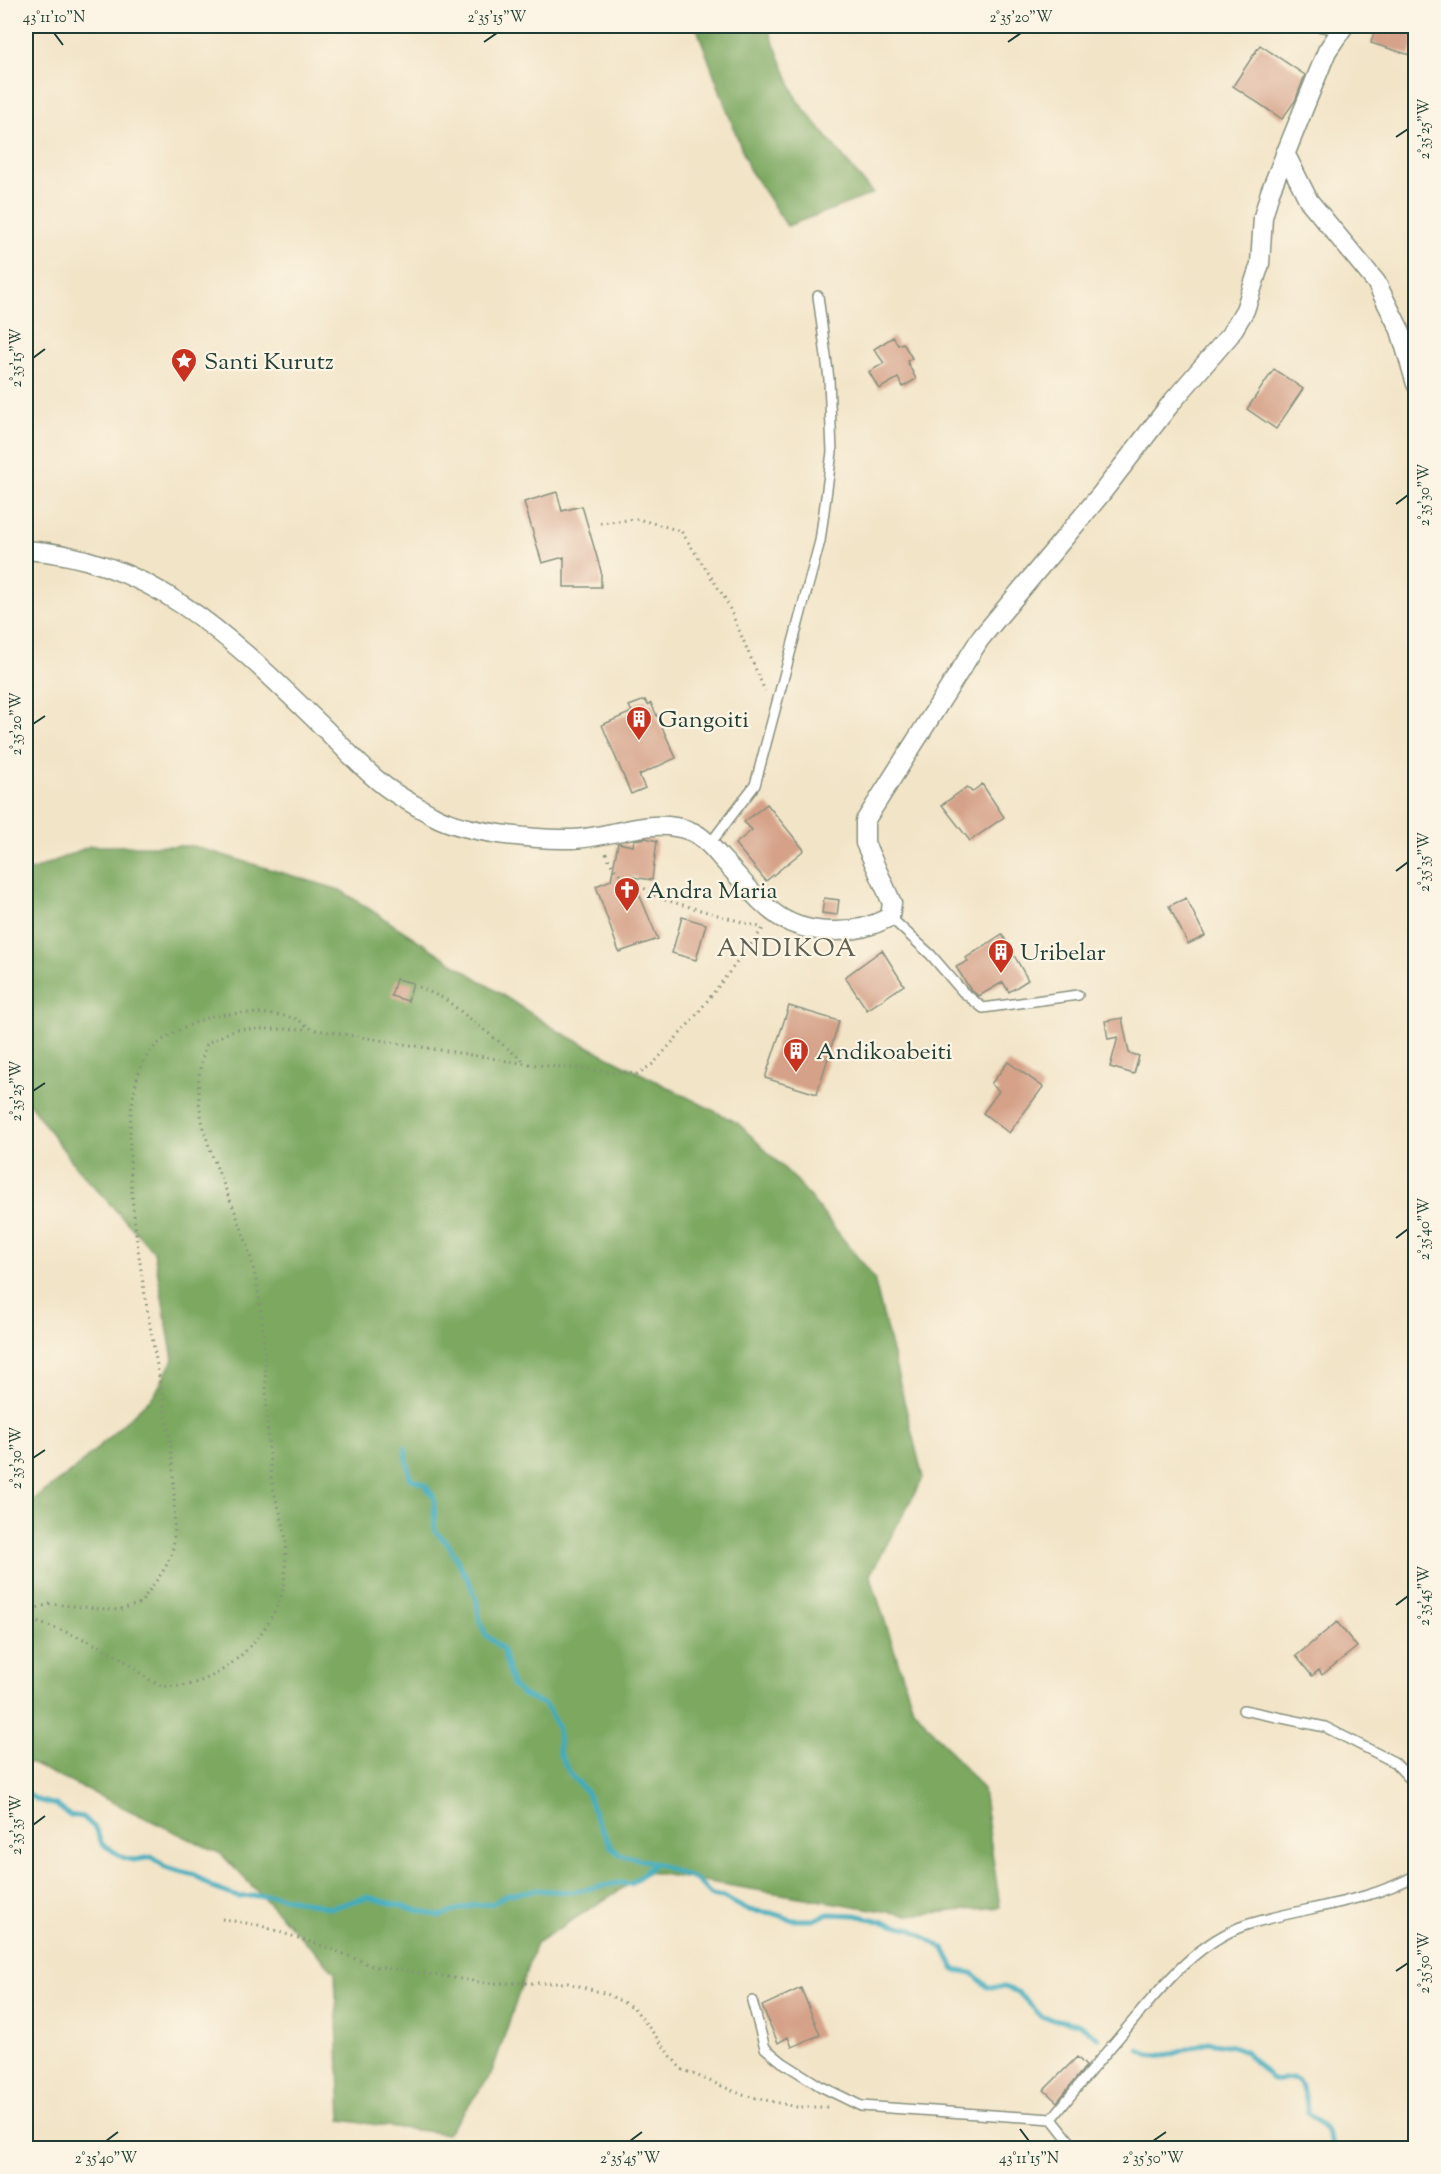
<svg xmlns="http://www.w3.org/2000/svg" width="1441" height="2174" viewBox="0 0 1441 2174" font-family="'Sorts Mill Goudy',serif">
	<rect width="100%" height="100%" fill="#fcf5e5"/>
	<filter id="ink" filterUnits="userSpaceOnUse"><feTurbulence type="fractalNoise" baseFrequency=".0167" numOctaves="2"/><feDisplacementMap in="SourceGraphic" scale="12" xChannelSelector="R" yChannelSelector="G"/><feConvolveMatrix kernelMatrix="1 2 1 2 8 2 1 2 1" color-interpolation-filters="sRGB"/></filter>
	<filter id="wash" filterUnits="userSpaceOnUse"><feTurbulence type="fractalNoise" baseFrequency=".008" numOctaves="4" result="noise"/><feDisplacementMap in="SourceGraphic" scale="24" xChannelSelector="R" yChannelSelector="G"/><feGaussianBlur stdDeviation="1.35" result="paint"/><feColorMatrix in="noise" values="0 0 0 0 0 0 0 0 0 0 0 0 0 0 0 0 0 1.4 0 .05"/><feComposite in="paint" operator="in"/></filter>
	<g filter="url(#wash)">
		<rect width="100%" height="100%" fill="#f2e4c7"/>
		<path fill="#7ca861" stroke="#4e724a" stroke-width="1.5" d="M696 26H767L797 100 873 194 787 226 749 169Z
			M90 846H193L340 890 558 1031 738 1123 798 1182 874 1278 923 1478 870 1575 913 1708 983 1789 1000 1907 908 1915 648 1872 536 1943 491 2075 447 2134 341 2120 335 1972 221 1854 26 1761V1505L75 1469 155 1394 173 1359 154 1252 76 1167 26 1099V873Z"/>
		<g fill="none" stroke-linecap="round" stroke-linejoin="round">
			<path stroke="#40acbe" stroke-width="5" d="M405 1448 410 1478 424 1484 434 1497 435 1531 449 1545 469 1582 476 1597 479 1617 485 1634 503 1650 512 1685 523 1695 544 1704 550 1712 558 1729 559 1753 571 1775 587 1793 597 1821 612 1848 621 1855 655 1863
				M26 1793 37 1800 56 1805 69 1815 83 1817 95 1828 102 1844 124 1858 133 1860 153 1857 165 1867 195 1875 213 1888 238 1897 273 1895 331 1908 367 1897 440 1916 473 1905 492 1904 506 1895 534 1890 572 1892 618 1883 631 1884 655 1863 698 1881 711 1895 723 1897 747 1910 772 1913 793 1920H813L828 1914 856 1915 912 1929 944 1949 955 1970 972 1973 988 1987H1004L1018 1992 1042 2017 1079 2024 1099 2038
				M1139 2050 1154 2056 1173 2054 1208 2042 1232 2046 1245 2051 1273 2080C1280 2082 1286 2077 1293 2078 1306 2081 1306 2104 1308 2113L1327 2131 1335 2148"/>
		</g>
		<g id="blocks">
			<path fill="#d5a188" d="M1376 26H1416L1410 55 1371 43Z
				M1260 45 1305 75 1295 101 1282 119 1233 86Z
				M893 337 898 345 903 343 912 358 907 361 916 379 903 387 898 378 879 389 869 372 884 363 874 349Z
				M1274 369 1303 389 1276 429 1247 409Z
				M557 492 562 511 582 506 601 571V587H564V557L542 563 524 502Z
				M645 700 648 705 651 703 676 758 639 775 645 788 631 794 602 725 632 712 629 706Z
				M982 784 1004 817 970 841 942 805 967 787 972 792Z
				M767 804 804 850 766 881 735 844 752 830 744 822Z
				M646 838 657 841 652 880 632 877 658 939 619 952 596 886 611 880 618 843 633 846 634 840Z
				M824 898 839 900 837 915 822 913Z
				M1186 898 1205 936 1188 944 1169 906Z
				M682 917 706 924 696 960 672 953Z
				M1002 934 1028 980 1009 992 1003 982 979 996 970 989 956 967 968 961 966 958Z
				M882 950 904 985 867 1010 845 977Z
				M396 979 413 983 408 1001 391 996Z
				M789 1006 839 1021 817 1094 765 1078Z
				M1122 1018 1129 1053 1139 1056 1134 1074 1110 1067 1118 1037 1108 1039 1105 1021Z
				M1008 1062 1043 1087 1009 1133 983 1113 999 1091 991 1084Z
				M1337 1622 1357 1647 1322 1675 1319 1670 1312 1676 1296 1656Z
				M801 1988 820 2035 792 2047 788 2037 778 2043 762 2006Z
				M1077 2057 1086 2066 1057 2102 1044 2090Z"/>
		</g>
	</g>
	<g filter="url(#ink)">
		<use href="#blocks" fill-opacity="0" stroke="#88907e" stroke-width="1.5"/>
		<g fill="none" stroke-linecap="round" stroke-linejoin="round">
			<defs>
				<path id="lane" d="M1318 26 1340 30
					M709 845 755 785 820 541 832 452 829 379 818 296
					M890 917 931 955 963 992 983 1008 1078 995
					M1243 1710 1325 1727 1394 1762 1416 1785
					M752 2001 765 2048 782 2062 820 2086 861 2106 1052 2119
					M1075 2148 1052 2119C1076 2088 1101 2058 1127 2028 1161 1988 1195 1943 1246 1925 1302 1907 1365 1904 1416 1875"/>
				<path id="street" d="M1285 153 1309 201 1376 282 1400 330 1416 384
					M26 550C155 558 237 644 324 728 344 748 364 771 386 787 401 798 418 807 434 816 465 833 536 840 572 839 612 838 651 816 690 831 703 835 715 851 724 861 760 899 775 930 832 931 853 932 871 927 890 917L892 903 865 843V821L980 639 1101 494 1172 402 1230 335 1245 310 1260 264 1263 217 1270 192 1327 51 1344 26"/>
			</defs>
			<use href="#lane" stroke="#88907e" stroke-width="12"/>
			<use href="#street" stroke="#88907e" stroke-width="21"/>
			<path stroke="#88907e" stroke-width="3" stroke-dasharray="1.5 4.5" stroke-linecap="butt" d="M600 523 638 519 681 531 726 600 765 691
				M606 853C618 885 635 877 655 897L763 928
				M419 987 445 999 526 1063
				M26 1611 50 1604 118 1610 141 1603C155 1579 174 1565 174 1536 175 1508 174 1478 171 1450 161 1364 99 1121 149 1053 162 1036 187 1026 206 1018 224 1011 278 1012 296 1019 301 1021 307 1026 311 1029L527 1064 637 1074 653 1064 694 1018 765 926
				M26 1619C60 1629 87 1639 118 1656 129 1663 151 1684 163 1686 213 1692 262 1644 280 1600 285 1587 286 1562 286 1547 286 1523 274 1499 271 1476 263 1403 270 1326 250 1255 231 1184 178 1118 207 1043L236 1029H309
				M222 1919 258 1925 329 1948 373 1966 487 1983H568L607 1994 634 2008 681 2069 743 2095 797 2107H829"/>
			<use href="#lane" stroke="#fff" stroke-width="9"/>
			<use href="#street" stroke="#fff" stroke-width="18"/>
		</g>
	</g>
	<path fill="none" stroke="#1f3d34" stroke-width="2" d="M54 33 63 45M484 42 497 33M1008 42 1021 33M1396 137 1408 129M33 358 45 349M1396 504 1408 495M33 724 45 716M1396 871 1408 862M33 1091 45 1083M1396 1238 1408 1229M33 1458 45 1450M1396 1605 1408 1596M33 1825 45 1816M1396 1971 1408 1963M1020 2129 1029 2141M106 2141 118 2132M630 2141 642 2132M1153 2141 1166 2132"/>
	<defs>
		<symbol id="sight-pin" viewBox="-11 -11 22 30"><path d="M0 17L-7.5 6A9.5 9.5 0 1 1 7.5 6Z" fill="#c8321e" stroke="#fcf5e5"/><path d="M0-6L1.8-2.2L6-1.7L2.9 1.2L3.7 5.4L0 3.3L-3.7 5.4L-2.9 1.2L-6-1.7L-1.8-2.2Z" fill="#fff"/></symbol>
		<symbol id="building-pin" viewBox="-11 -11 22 30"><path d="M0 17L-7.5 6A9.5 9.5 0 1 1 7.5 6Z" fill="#c8321e" stroke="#fcf5e5"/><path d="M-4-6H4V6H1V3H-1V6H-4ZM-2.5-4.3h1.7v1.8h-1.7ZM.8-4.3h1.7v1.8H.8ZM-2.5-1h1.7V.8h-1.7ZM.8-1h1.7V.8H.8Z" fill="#fff"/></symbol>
		<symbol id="church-pin" viewBox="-11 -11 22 30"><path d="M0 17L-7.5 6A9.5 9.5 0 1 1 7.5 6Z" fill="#c8321e" stroke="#fcf5e5"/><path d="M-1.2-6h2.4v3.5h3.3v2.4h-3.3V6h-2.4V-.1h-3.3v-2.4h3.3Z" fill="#fff"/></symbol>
	</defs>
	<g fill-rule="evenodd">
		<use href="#sight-pin" x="169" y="346" width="30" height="40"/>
		<use href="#building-pin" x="624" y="704" width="30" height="40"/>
		<use href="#church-pin" x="612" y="875" width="30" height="40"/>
		<use href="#building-pin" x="986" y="937" width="30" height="40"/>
		<use href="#building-pin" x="781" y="1036" width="30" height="40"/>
	</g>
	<g text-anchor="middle" stroke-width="4.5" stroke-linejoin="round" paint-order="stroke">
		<g font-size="24" fill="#1f3d34" stroke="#fcf5e5" text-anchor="start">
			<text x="204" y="369">Santi Kurutz</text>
			<text x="658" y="727">Gangoiti</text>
			<text x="646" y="898">Andra Maria</text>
			<text x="1020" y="960">Uribelar</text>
			<text x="816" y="1059">Andikoabeiti</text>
		</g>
		<g font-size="26" letter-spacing="1.5" fill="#5f6051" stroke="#fcf5e5">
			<text x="787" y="956">ANDIKOA</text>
		</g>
	</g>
	<rect width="1441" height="2174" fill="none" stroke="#fcf5e5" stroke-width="66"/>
	<rect x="33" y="33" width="1375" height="2108" fill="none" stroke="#1f3d34" stroke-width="2"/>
	<g font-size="15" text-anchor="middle" fill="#1f3d34">
		<text x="54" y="22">43°11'10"N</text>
		<text x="497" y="22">2°35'15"W</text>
		<text x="1021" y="22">2°35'20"W</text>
		<text transform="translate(1424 129) rotate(-90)" y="5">2°35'25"W</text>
		<text transform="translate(16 358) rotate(-90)" y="5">2°35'15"W</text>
		<text transform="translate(1424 495) rotate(-90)" y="5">2°35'30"W</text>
		<text transform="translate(16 724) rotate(-90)" y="5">2°35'20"W</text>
		<text transform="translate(1424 862) rotate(-90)" y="5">2°35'35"W</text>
		<text transform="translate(16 1091) rotate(-90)" y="5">2°35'25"W</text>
		<text transform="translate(1424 1229) rotate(-90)" y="5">2°35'40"W</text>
		<text transform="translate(16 1458) rotate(-90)" y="5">2°35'30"W</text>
		<text transform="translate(1424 1596) rotate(-90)" y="5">2°35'45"W</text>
		<text transform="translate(16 1825) rotate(-90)" y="5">2°35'35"W</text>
		<text transform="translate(1424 1963) rotate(-90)" y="5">2°35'50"W</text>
		<text x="106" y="2163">2°35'40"W</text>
		<text x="630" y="2163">2°35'45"W</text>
		<text x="1029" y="2163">43°11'15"N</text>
		<text x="1153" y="2163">2°35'50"W</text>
	</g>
</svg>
